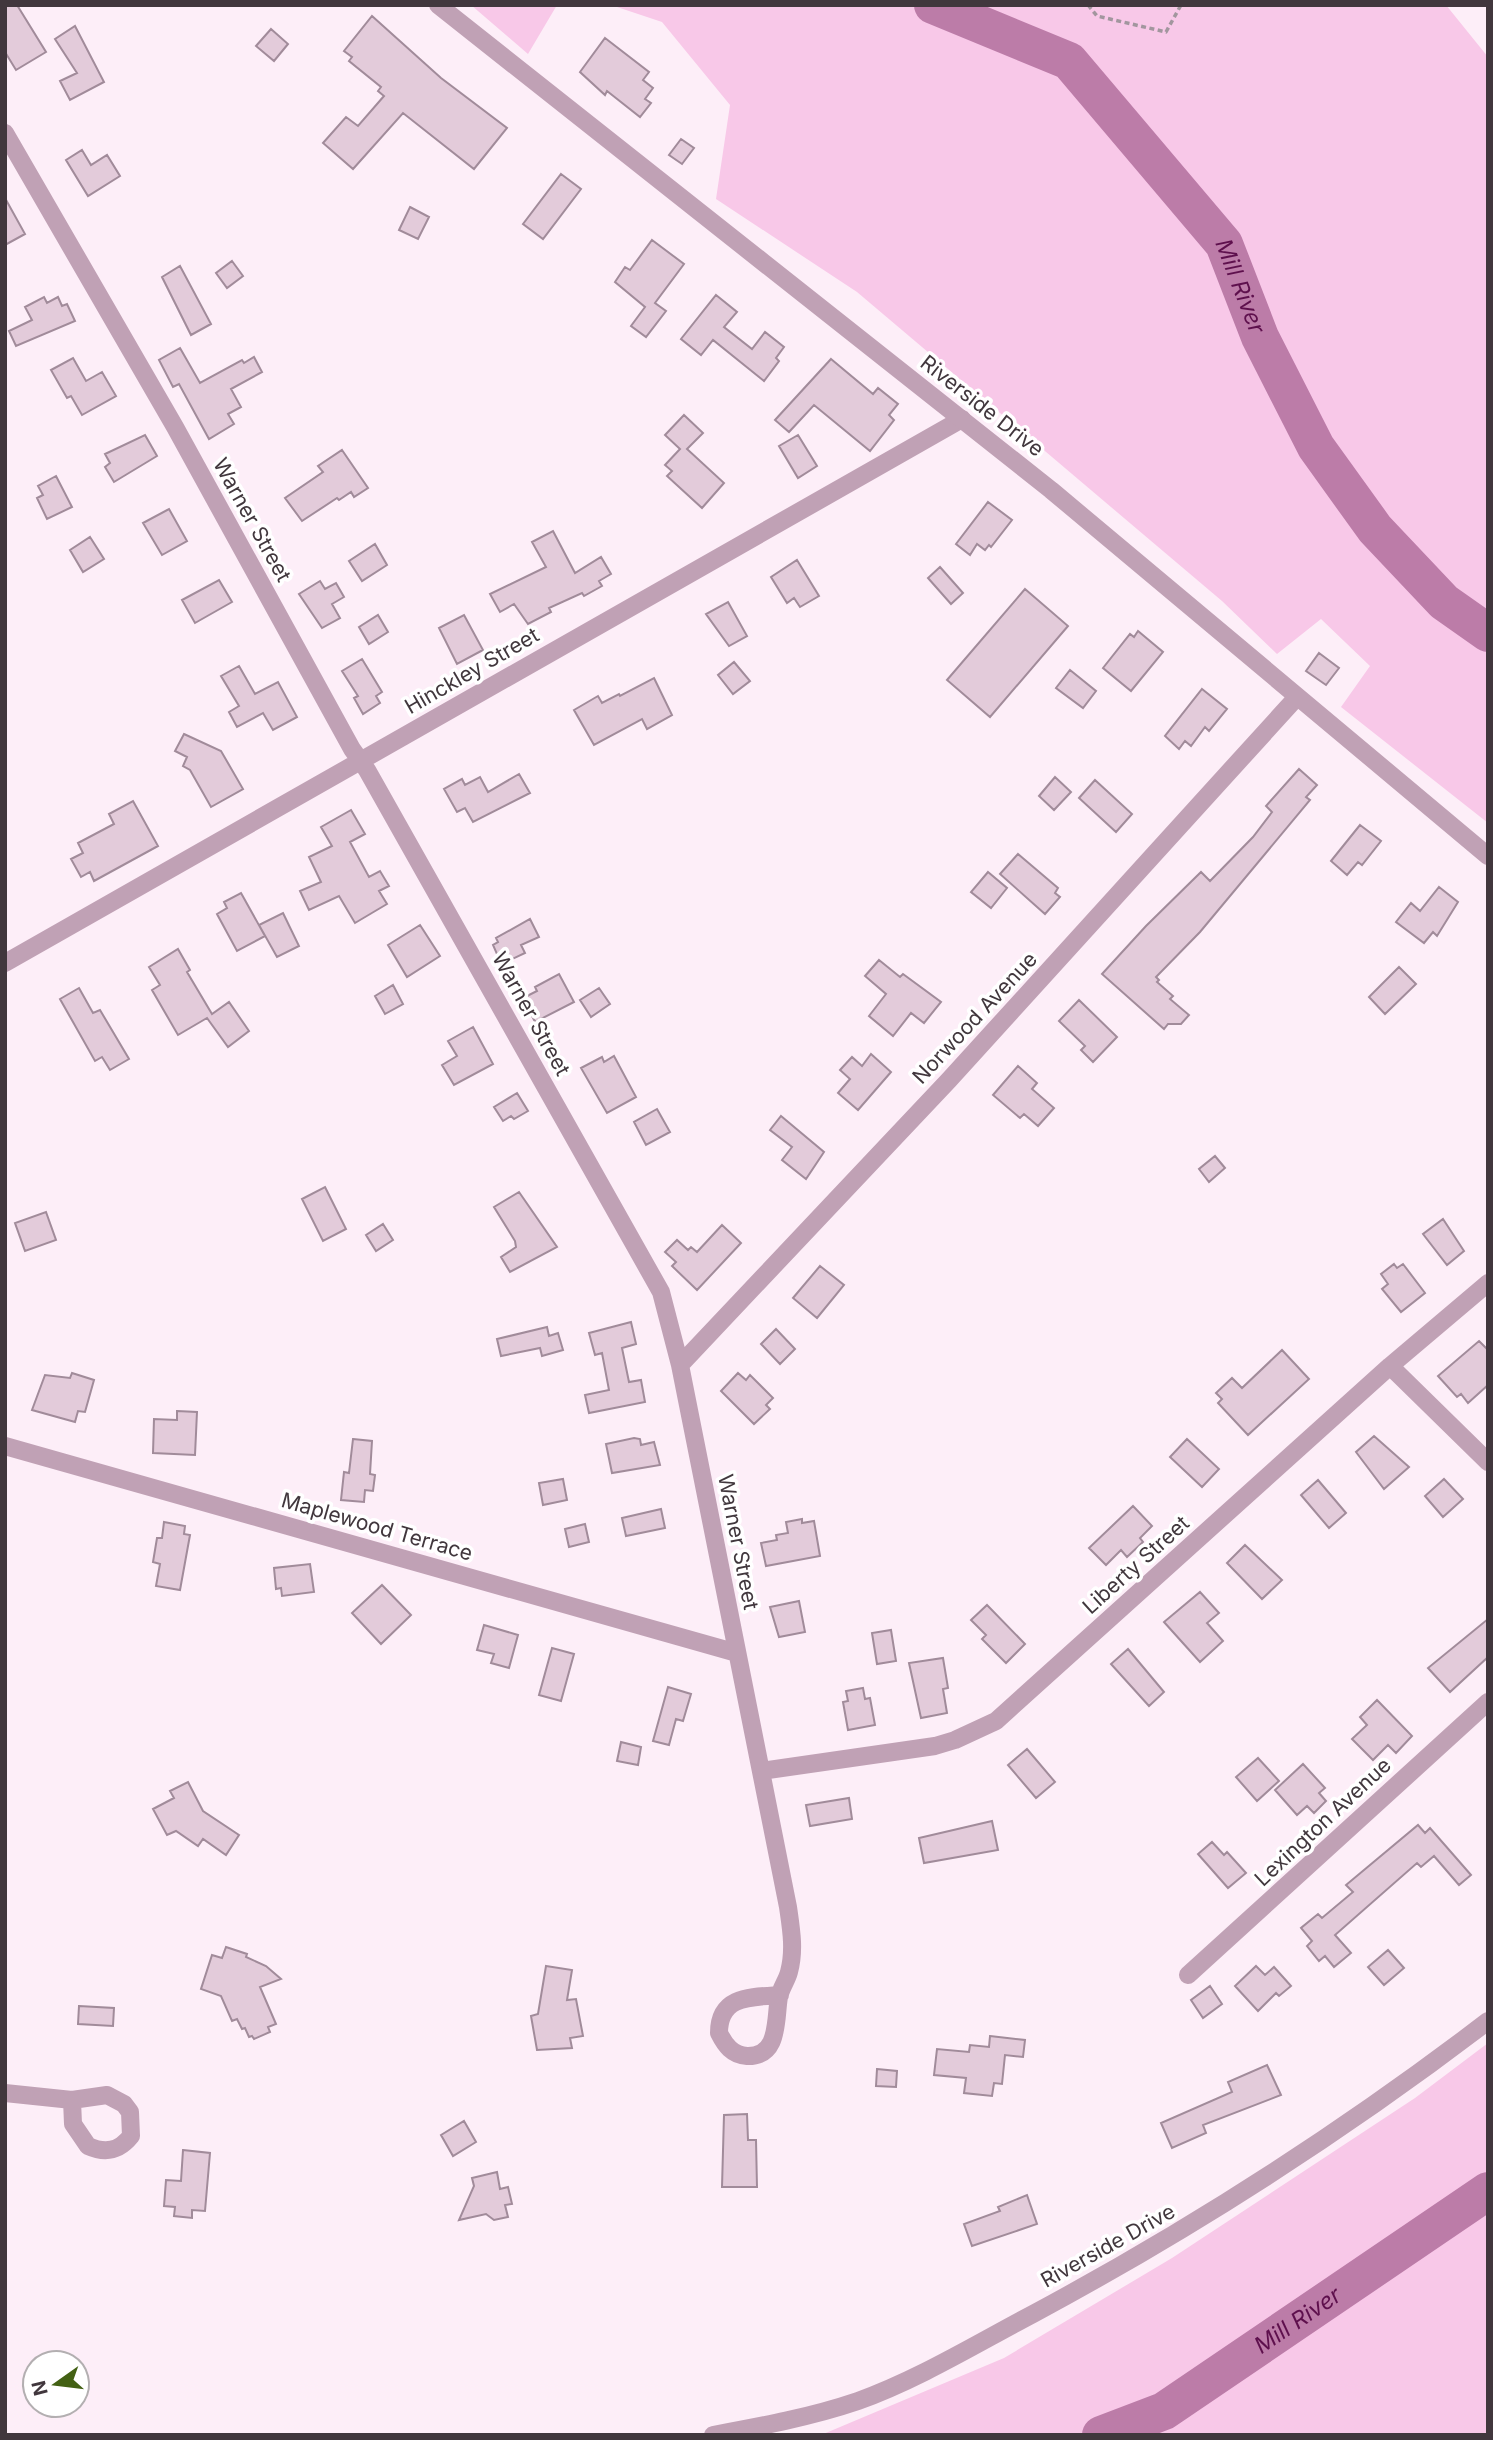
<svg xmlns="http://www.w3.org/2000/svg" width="1493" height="2440" viewBox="0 0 1493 2440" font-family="Inter,sans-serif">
	<rect width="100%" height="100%" fill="#fdeef8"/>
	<path fill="#f8c8e8" d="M471 5H557L528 54Z
		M611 5H1446L1488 57V823L1341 707 1370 666 1321 619 1277 654 1222 601 857 292 716 199 730 105 662 22Z
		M1488 2043V2435H821L1004 2358 1172 2258 1415 2098Z"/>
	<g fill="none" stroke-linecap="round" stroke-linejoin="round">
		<g stroke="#bc7ca8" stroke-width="38">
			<path id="s1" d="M933 5 1069 61 1224 244 1260 337 1316 447 1375 529 1444 602 1488 633"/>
			<path id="s2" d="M1101 2435 1164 2411 1488 2191"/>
		</g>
	</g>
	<path fill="#e3cbda" stroke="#a18b9a" stroke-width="2" d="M5 5H17L46 52 16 70 5 52Z
		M372 16 441 78 507 128 474 169 403 113 353 169 323 143 346 117 358 126 384 96 378 91 381 87 349 61 352 57 344 51Z
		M75 26 104 82 70 100 60 81 77 73 55 39Z
		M271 29 288 44 274 61 256 46Z
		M605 38 649 72 643 80 653 88 645 99 651 103 640 117 607 91 605 95 580 72Z
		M681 139 694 148 682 164 669 155Z
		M82 150 91 165 107 155 120 176 88 196 66 160Z
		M561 174 581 189 543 239 523 224Z
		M5 198 25 234 5 245Z
		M410 207 429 217 418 239 399 230Z
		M652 240 684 264 655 303 666 311 646 337 631 326 645 307 615 282 625 267 630 270Z
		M232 261 243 276 227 288 216 273Z
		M180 266 211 324 191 335 162 277Z
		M716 295 737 312 724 327 752 349 765 332 784 347 776 358 779 361 764 381 713 340 701 355 681 339Z
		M44 297 47 303 58 297 62 306 67 304 75 321 16 346 9 331 32 320 25 307Z
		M180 348 200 383 242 360 244 363 254 357 262 372 231 389 241 407 228 414 234 424 209 439 179 384 173 387 159 360Z
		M73 358 86 381 102 372 116 396 82 415 71 396 67 398 51 370Z
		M831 359 873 394 878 388 898 404 889 415 894 420 870 451 814 405 789 432 775 420Z
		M684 415 703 433 687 449 724 483 702 508 667 476 672 471 665 465 680 449 665 435Z
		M145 435 157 456 114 482 105 467 110 463 105 454Z
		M798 435 817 466 798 478 779 446Z
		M342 450 368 488 354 497 351 492 339 500 337 498 302 521 285 498 323 472 318 466Z
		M56 476 72 507 47 519 37 498 43 495 38 486Z
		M988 502 1012 520 991 547 989 545 985 550 977 544 970 555 956 544Z
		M169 509 187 541 162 555 143 523Z
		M553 531 575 573 601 557 611 574 599 581 602 586 584 596 582 593 549 608 551 612 528 624 514 604 500 612 490 594 546 567 532 542Z
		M90 537 104 559 83 572 70 550Z
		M375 544 387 565 362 581 349 561Z
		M797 560 819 596 800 607 794 598 787 603 771 577Z
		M940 567 963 593 951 604 928 578Z
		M219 580 232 602 195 623 182 600Z
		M320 581 325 589 336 583 344 597 332 604 340 618 322 628 299 594Z
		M1025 589 1068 626 990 717 947 680Z
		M728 602 747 636 729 646 706 614Z
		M378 615 388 632 369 644 359 627Z
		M464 615 483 650 457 664 439 628Z
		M1138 631 1163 652 1131 691 1103 668 1130 634 1134 637Z
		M1319 653 1339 668 1326 685 1306 671Z
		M362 659 382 692 376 696 380 703 363 714 354 698 358 696 342 671Z
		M734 662 750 681 733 694 718 675Z
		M239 666 255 694 278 682 297 717 273 730 263 713 237 727 229 712 239 706 221 676Z
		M1070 670 1096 691 1083 708 1056 688Z
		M654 678 672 715 647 729 642 719 594 745 574 710 598 696 602 703 619 694 620 696Z
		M1202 689 1227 709 1209 731 1205 727 1191 746 1185 741 1179 749 1165 736Z
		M184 734 221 751 243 789 211 807 190 770 183 766 187 757 175 751Z
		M1299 769 1317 785 1306 797 1310 800 1200 932 1156 977 1159 980 1157 982 1173 996 1170 999 1189 1015 1181 1024H1168L1164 1029 1102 974 1146 926 1201 872 1210 881 1253 837 1272 812 1266 806Z
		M519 774 530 793 473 822 465 808 457 812 444 789 462 779 465 785 480 777 488 792Z
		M1055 777 1071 792 1054 810 1039 796Z
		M1095 780 1132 814 1116 832 1079 798Z
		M133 801 158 846 94 881 90 872 81 877 71 859 83 853 78 843 114 824 109 814Z
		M351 810 365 834 350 842 369 877 380 871 389 886 379 891 387 904 355 923 339 896 309 910 300 891 321 882 309 857 332 846 321 827Z
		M1360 825 1381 841 1362 865 1358 862 1347 875 1331 861Z
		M1018 854 1058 888 1055 893 1060 897 1045 914 1000 874Z
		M988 872 1007 888 991 908 971 892Z
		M1439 887 1458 902 1437 936 1433 932 1424 943 1396 922 1411 903 1420 911Z
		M241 893 265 936 237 951 217 914 227 908 224 902Z
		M283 913 299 946 277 957 259 925Z
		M530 919 539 937 521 945 525 953 508 961 507 958 500 961 493 945 498 942 496 938Z
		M420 925 440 956 407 977 388 945Z
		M178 949 190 970 187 972 212 1014 229 1002 249 1031 228 1047 207 1018 178 1035 152 990 160 985 149 967Z
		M879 960 900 977 903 974 941 1002 924 1023 911 1013 893 1036 869 1016 886 994 865 976Z
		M1399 967 1416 984 1385 1014 1369 997Z
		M559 974 574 1002 535 1022 523 998 537 991 535 987Z
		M393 985 403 1004 385 1014 375 996Z
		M79 988 93 1013 100 1010 129 1059 110 1070 102 1057 95 1061 60 999Z
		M599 988 610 1004 591 1017 580 1000Z
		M1079 1000 1117 1037 1093 1062 1081 1050 1085 1046 1059 1021Z
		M473 1027 493 1064 454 1085 442 1065 457 1056 448 1041Z
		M871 1054 891 1072 858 1110 838 1093 850 1079 840 1070 852 1057 862 1066Z
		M614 1056 636 1097 607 1113 581 1068 602 1057 604 1062Z
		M1018 1066 1037 1083 1032 1089 1054 1108 1038 1126 1024 1114 1020 1118 993 1095Z
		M517 1093 528 1111 514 1119 511 1116 503 1121 494 1107Z
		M657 1109 670 1132 646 1145 634 1122Z
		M781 1116 824 1152 806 1179 782 1160 792 1147 770 1130Z
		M1215 1156 1225 1168 1209 1182 1199 1169Z
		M325 1187 346 1229 323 1241 302 1199Z
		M519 1192 557 1247 510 1272 501 1257 516 1247 515 1241 494 1207Z
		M46 1212 56 1240 25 1251 15 1223Z
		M1443 1219 1464 1251 1447 1265 1423 1234Z
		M383 1224 393 1240 376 1251 366 1235Z
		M722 1225 741 1243 697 1290 672 1266 676 1262 665 1252 677 1240 688 1250 691 1247 697 1252Z
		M1394 1264 1397 1268 1403 1264 1425 1293 1401 1312 1382 1289 1388 1284 1381 1274Z
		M820 1266 844 1285 817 1318 793 1298Z
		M631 1322 636 1344 622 1348 629 1382 641 1380 645 1402 589 1413 585 1395 609 1390 602 1353 595 1355 589 1333Z
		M547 1327 549 1336 558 1333 563 1350 542 1356 540 1348 501 1356 497 1339Z
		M776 1329 795 1349 780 1364 761 1344Z
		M1479 1341 1488 1350V1385L1468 1403 1461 1394 1457 1397 1438 1376Z
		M1282 1350 1309 1379 1248 1435 1218 1403 1222 1399 1216 1393 1232 1378 1242 1388Z
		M72 1373 94 1380 85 1412 78 1411 75 1422 32 1410 45 1375 70 1378Z
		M738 1373 746 1380 750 1375 773 1398 766 1405 770 1409 754 1424 721 1391Z
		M177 1411 197 1412 195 1455 153 1453 154 1419 177 1420Z
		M1374 1436 1409 1467 1384 1489 1356 1452Z
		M634 1438 640 1439 641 1445 654 1442 660 1465 612 1473 606 1444Z
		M353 1439 372 1441 370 1474 375 1475 373 1491 365 1490 364 1502 341 1500 344 1472 349 1473Z
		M1187 1439 1219 1469 1202 1487 1170 1457Z
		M563 1479 567 1500 543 1505 539 1483Z
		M1444 1479 1463 1499 1443 1517 1425 1496Z
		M1318 1480 1346 1513 1329 1528 1301 1495Z
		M1133 1506 1152 1526 1140 1538 1143 1542 1127 1557 1121 1550 1106 1565 1089 1548Z
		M661 1509 665 1528 626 1536 622 1518Z
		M802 1519V1523L814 1521 820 1556 766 1566 761 1543 777 1540 776 1535 788 1533 786 1522Z
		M164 1522 185 1526 184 1534 190 1535 180 1590 156 1586 160 1564 153 1562 157 1538H162Z
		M585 1524 589 1542 569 1547 565 1529Z
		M1245 1545 1282 1580 1262 1599 1227 1563Z
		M310 1564 314 1592 282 1596 281 1588 276 1589 274 1568Z
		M382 1585 411 1615 381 1644 352 1613Z
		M1200 1592 1219 1613 1207 1623 1223 1641 1200 1662 1164 1622Z
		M799 1601 805 1632 779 1637 770 1607Z
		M987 1605 1025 1644 1006 1663 982 1639 986 1635 971 1620Z
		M1488 1619V1657L1450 1692 1428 1668Z
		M484 1625 518 1635 509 1668 491 1663 494 1654 477 1650Z
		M891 1630 896 1661 877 1664 872 1633Z
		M552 1648 574 1654 561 1701 539 1695Z
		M1128 1649 1164 1692 1149 1706 1111 1664Z
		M943 1658 948 1688 943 1689 947 1713 921 1718 909 1663Z
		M668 1687 691 1694 683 1721 676 1719 669 1745 653 1741Z
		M863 1688 865 1699 870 1698 875 1725 848 1730 843 1702 848 1701 846 1691Z
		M1377 1700 1412 1736 1396 1753 1388 1745 1373 1760 1352 1739 1367 1725 1360 1717Z
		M621 1742 641 1747 638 1765 617 1761Z
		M1027 1749 1055 1782 1036 1798 1008 1765Z
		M1258 1758 1279 1781 1257 1801 1236 1777Z
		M1303 1764 1325 1788 1319 1793 1326 1801 1314 1813 1307 1806 1297 1815 1275 1790Z
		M188 1782 203 1811 239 1835 226 1855 203 1839 198 1846 176 1831 167 1835 153 1809 174 1798 170 1791Z
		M849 1798 852 1819 810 1826 806 1805Z
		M992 1821 998 1850 924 1863 919 1838Z
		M1418 1825 1425 1833 1430 1828 1471 1875 1459 1885 1434 1856 1421 1867 1417 1863 1335 1935 1351 1953 1334 1967 1325 1956 1319 1961 1307 1946 1312 1941 1301 1928 1318 1914 1322 1918 1353 1892 1346 1885Z
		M1212 1842 1224 1855 1227 1852 1246 1873 1228 1888 1198 1854Z
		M226 1947 247 1954 246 1957 266 1966 281 1979 260 1987 276 2024 268 2027 270 2032 254 2039 252 2036 249 2037 245 2028 242 2029 237 2019 232 2021 221 1996 201 1989 212 1955 222 1958Z
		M1388 1950 1404 1968 1384 1985 1368 1967Z
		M546 1966 572 1970 567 2000 576 1999 583 2036 570 2038 572 2048 537 2050 531 2016 538 2014Z
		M1256 1966 1265 1975 1274 1967 1291 1986 1279 1996 1276 1993 1258 2011 1235 1986Z
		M1210 1986 1222 2004 1203 2018 1191 2000Z
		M79 2006 114 2008 113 2026 78 2024Z
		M990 2036 1025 2040 1023 2057 1005 2055 1002 2084 994 2083 992 2096 964 2093 966 2078 934 2075 937 2049 969 2052 970 2045 989 2047Z
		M1267 2065 1281 2095 1203 2125 1206 2133 1172 2148 1161 2123 1232 2092 1228 2082Z
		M877 2069 897 2071 896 2087 876 2086Z
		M747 2114 748 2140H756L757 2187H722L724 2115Z
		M464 2121 476 2142 453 2156 441 2135Z
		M183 2150 210 2153 205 2211 192 2210V2218L174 2216 175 2207 164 2206 166 2180 181 2181Z
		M497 2172 500 2189 508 2187 512 2204 505 2205 508 2217 494 2220 486 2214 459 2220 474 2186 472 2178Z
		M1027 2195 1037 2224 972 2246 964 2224 1000 2211 998 2207Z"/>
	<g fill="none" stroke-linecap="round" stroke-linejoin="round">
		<path stroke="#a2969e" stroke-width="3.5" stroke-dasharray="5 3.5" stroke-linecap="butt" d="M1088 5 1097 16 1166 32 1181 5"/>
		<path stroke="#c0a1b5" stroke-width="18" d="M5 133 175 427 352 749 367 770 661 1292 680 1365 788 1907C791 1928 795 1950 789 1972 787 1980 781 1988 779 1997 775 2019 780 2057 747 2056 732 2055 725 2045 719 2033 719 1996 750 1997 780 1995
			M5 963 962 419
			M680 1365 949 1080 1297 697
			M1390 1366 1488 1462
			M5 1446 737 1653
			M761 1771 935 1746 955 1740 996 1721 1390 1366 1488 1283
			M1188 1975 1488 1702
			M5 2093 72 2100 107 2095 124 2104 130 2112 131 2136C119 2151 106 2154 88 2146L73 2124 72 2100"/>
		<path stroke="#c0a1b5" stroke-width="18" d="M438 5 1051 490 1488 856
			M713 2435C762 2426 811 2417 858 2401 919 2379 976 2344 1033 2314 1193 2228 1344 2131 1488 2021"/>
	</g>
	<g text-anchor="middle" stroke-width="7" stroke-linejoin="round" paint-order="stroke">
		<g font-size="21" fill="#41373d" stroke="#fff">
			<text transform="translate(982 406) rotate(38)" y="7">Riverside Drive</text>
			<text transform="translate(252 520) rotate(61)" y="7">Warner Street</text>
			<text transform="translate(472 671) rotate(-30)" y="7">Hinckley Street</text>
			<text transform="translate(531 1014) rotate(61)" y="7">Warner Street</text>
			<text transform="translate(975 1018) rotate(-47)" y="7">Norwood Avenue</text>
			<text transform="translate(377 1527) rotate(16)" y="7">Maplewood Terrace</text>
			<text transform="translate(738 1542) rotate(79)" y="7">Warner Street</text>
			<text transform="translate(1136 1565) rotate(-42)" y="7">Liberty Street</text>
			<text transform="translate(1323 1822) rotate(-43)" y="7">Lexington Avenue</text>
			<text transform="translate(1108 2246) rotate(-29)" y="7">Riverside Drive</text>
		</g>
		<g font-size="23" font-style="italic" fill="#5e104d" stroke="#fff">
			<text dy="8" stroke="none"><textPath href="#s1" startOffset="432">Mill River</textPath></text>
			<text dy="8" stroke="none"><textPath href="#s2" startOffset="229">Mill River</textPath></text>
		</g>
	</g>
	<rect width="1493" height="2440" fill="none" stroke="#41373d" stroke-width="14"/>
	<g transform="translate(56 2384) rotate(256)"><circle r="33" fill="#ffffff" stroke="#b3afb1" stroke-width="2"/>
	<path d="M0-5L12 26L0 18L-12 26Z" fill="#436114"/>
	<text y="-10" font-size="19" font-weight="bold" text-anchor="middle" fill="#41373d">N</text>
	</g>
</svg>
